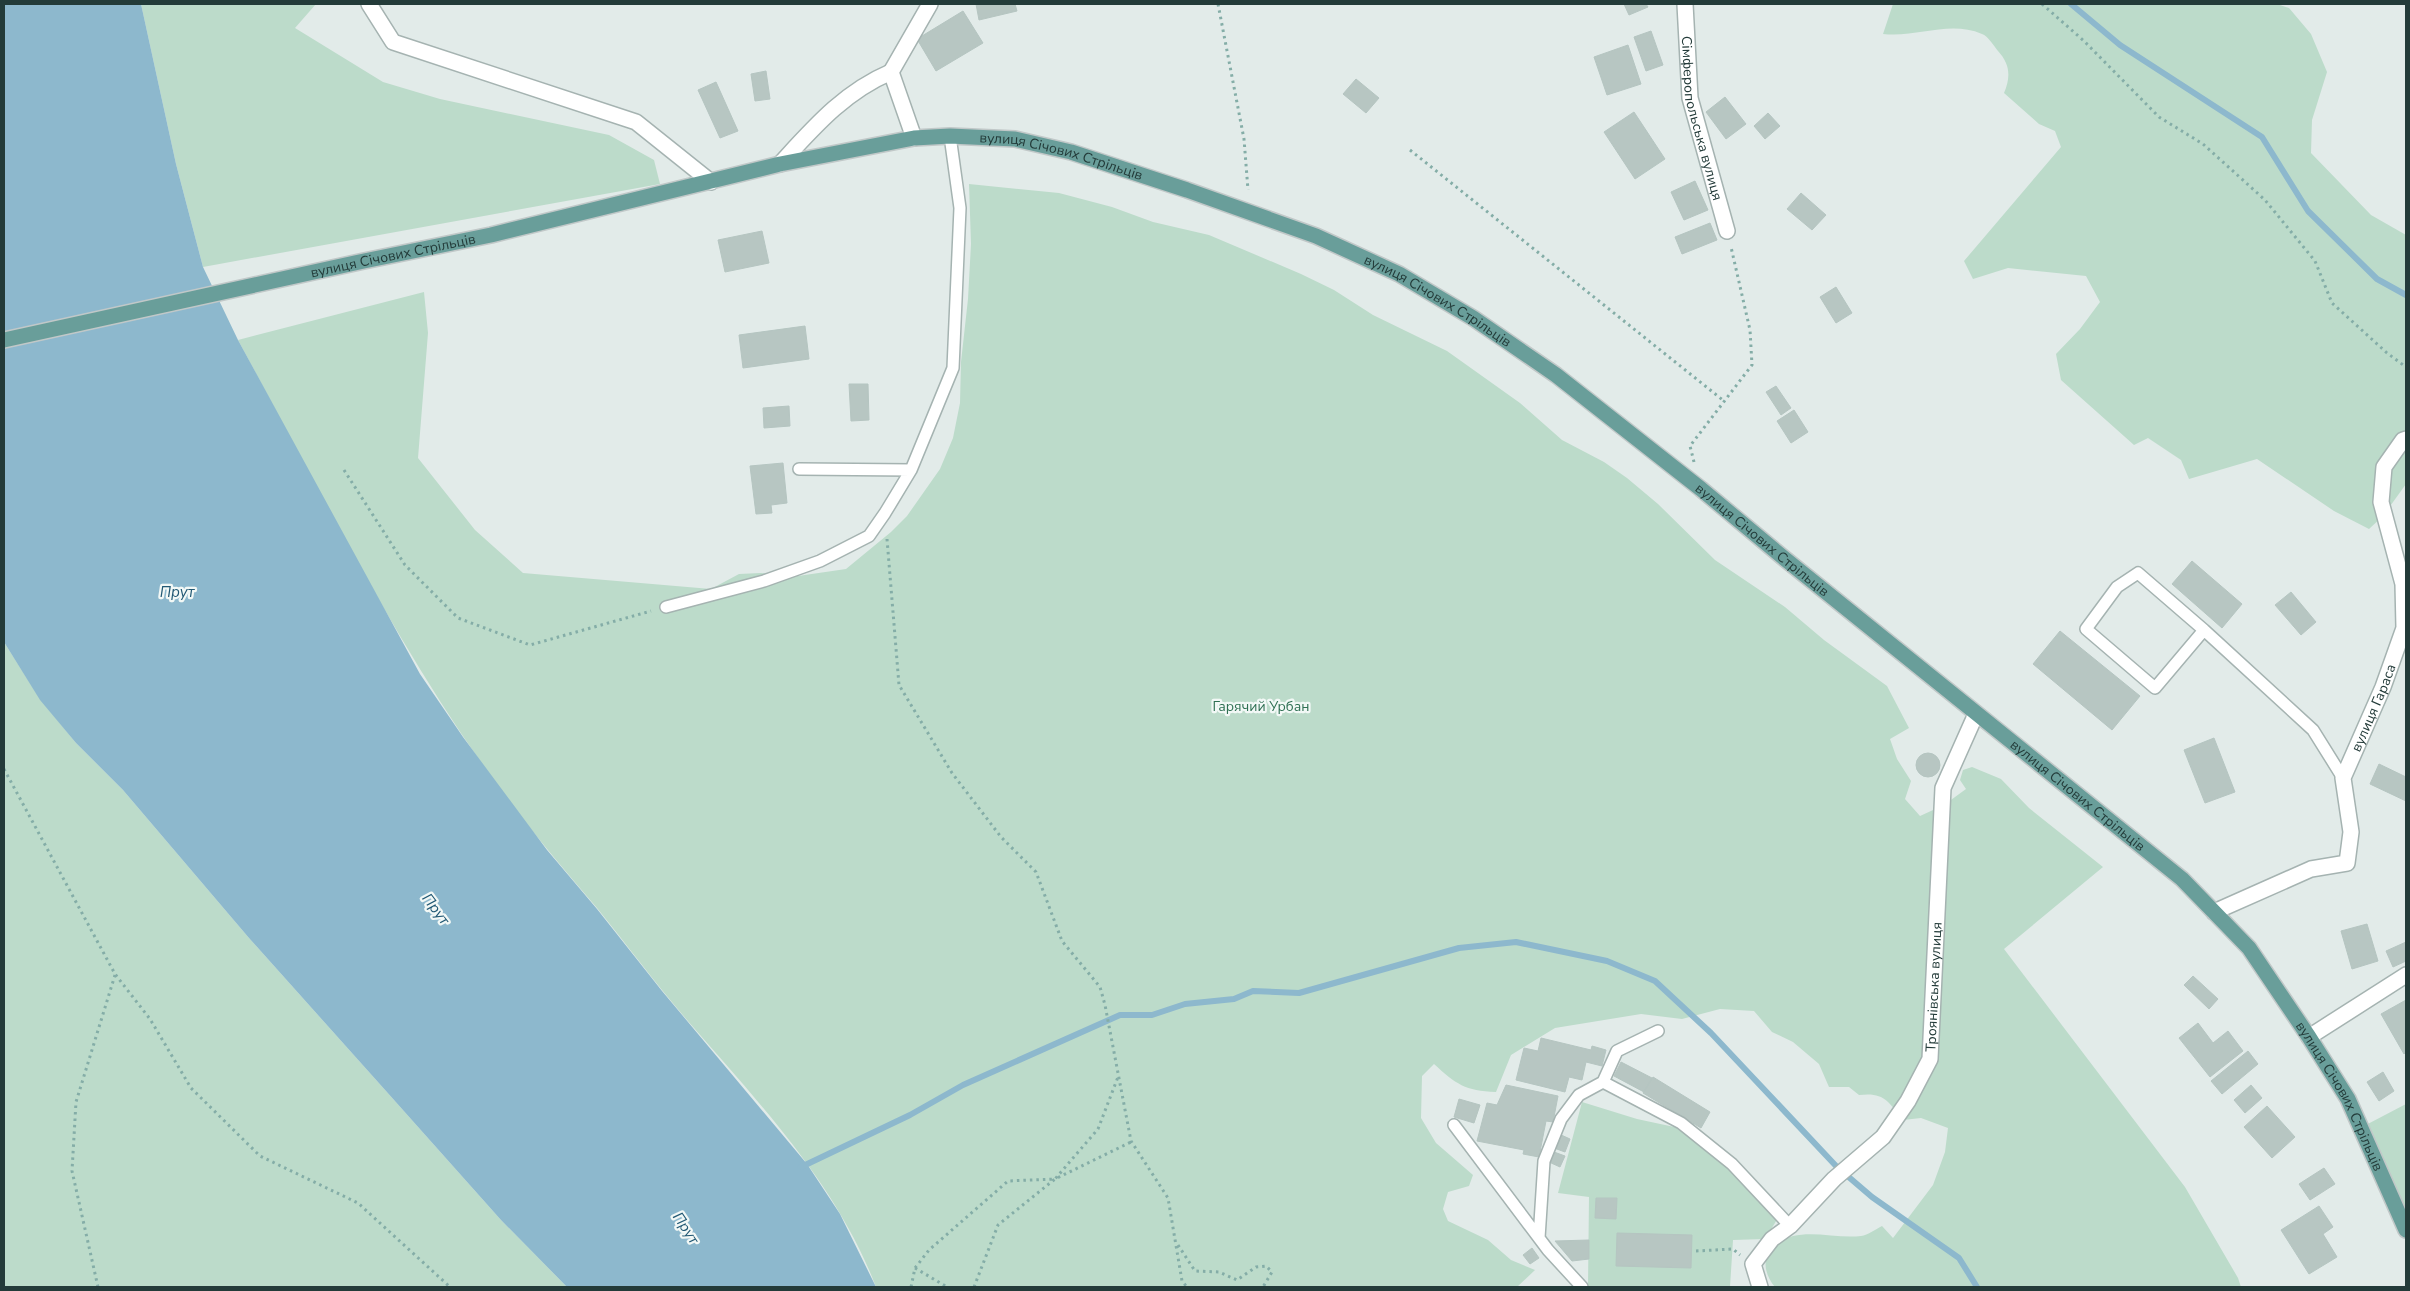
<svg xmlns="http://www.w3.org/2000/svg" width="2410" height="1291" viewBox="0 0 2410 1291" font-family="'Nunito Sans',sans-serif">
	<rect width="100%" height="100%" fill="#e2ebe9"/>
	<path fill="#bcdbca" d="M141 4H316L295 28 383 82 440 99 609 135 654 160 660 184 203 267 176 164Z
		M1893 4H2277L2289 8 2311 34 2327 72 2312 120 2311 153 2371 215 2406 235V484L2383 516 2369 529 2334 511 2257 459 2189 479 2181 460 2148 438 2134 445 2061 380 2056 354 2080 329 2100 302 2086 276 2008 268 1973 279 1964 261 2061 147 2055 131 2039 124 2004 93C2011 77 2010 64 1998 51 1994 46 1988 36 1982 34 1949 20 1917 38 1883 34Z
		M969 184 1059 193 1112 207 1153 222 1209 235 1301 274 1334 290 1373 315 1447 351 1520 403 1562 440 1604 462 1627 478 1658 504 1715 560 1785 607 1824 640 1887 686 1909 728 1890 739 1897 759 1911 781 1905 799 1920 816 1944 805 1966 789 1960 780 1963 770 1972 767 2001 779 2029 808 2103 867 2004 949 2185 1187 2238 1278 2241 1287H1775C1768 1279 1762 1265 1768 1255 1788 1221 1830 1240 1861 1236 1868 1235 1876 1229 1882 1226L1893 1238 1933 1185 1945 1152 1948 1128 1921 1118 1903 1120C1888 1101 1884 1092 1859 1095L1849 1087H1829L1819 1064 1793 1042 1772 1032 1754 1011 1720 1009 1682 1019 1641 1014 1555 1028 1511 1055 1496 1092C1465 1091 1456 1084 1434 1064L1422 1076 1421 1118 1436 1143 1473 1175 1469 1186 1448 1192 1443 1209 1448 1221 1488 1240 1511 1260 1535 1270 1517 1287H876C837 1184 758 1102 687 1020 656 984 627 945 597 908 567 873 537 838 509 801 402 658 323 497 238 340L424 292 428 333 418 458 475 530 523 573 711 589 739 574 761 573 798 576 846 569 891 532 907 516 940 469 953 438 960 403 961 362 968 299 971 244Z
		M4 642 40 699 76 743 123 790 249 938 386 1091 501 1220 567 1287H4Z
		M1582 1102 1637 1119 1679 1128 1728 1169 1778 1218 1765 1239 1733 1240 1730 1287 1588 1286 1589 1197 1558 1193Z
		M2406 1104V1213L2362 1127Z"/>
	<path fill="#8db8cd" d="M4 4H141L176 164 203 267 238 340 420 674 463 737 547 850 597 909 662 991 807 1164 840 1214 876 1287H567L501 1220 386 1091 249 938 123 790 76 743 40 700 4 642Z"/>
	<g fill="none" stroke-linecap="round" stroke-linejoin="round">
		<path stroke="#8db8cd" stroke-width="6" d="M2071 4 2120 45 2262 137 2308 211 2377 279 2406 295
			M801 1167 910 1115 963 1085 1120 1015H1152L1185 1004 1234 999 1253 991 1299 993 1459 948 1516 942 1607 961 1655 981 1711 1033 1837 1167 1872 1197 1959 1258 1977 1287"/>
	</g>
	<path fill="#b7c6c2" stroke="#b5c5c1" d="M976 4H1015L1017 11 979 20Z
		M1624 4H1646L1648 7 1629 15Z
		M963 11 983 43 936 71 917 39Z
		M1651 31 1663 65 1646 71 1634 37Z
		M1628 45 1641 84 1607 95 1594 57Z
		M766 71 770 99 755 101 751 74Z
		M1356 79 1379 98 1366 113 1343 94Z
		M716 82 738 131 720 138 698 90Z
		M1725 97 1746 124 1726 139 1706 112Z
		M1634 112 1665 159 1635 179 1604 132Z
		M1768 113 1780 126 1765 139 1754 126Z
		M1695 181 1708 210 1684 220 1671 192Z
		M1801 193 1826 215 1812 230 1787 209Z
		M1710 223 1717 240 1682 254 1675 237Z
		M762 231 769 263 725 272 718 240Z
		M1836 287 1852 313 1836 323 1820 297Z
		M805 326 809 359 743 368 739 335Z
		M849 384H868L869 420 851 421Z
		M1776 386 1791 408 1781 415 1766 392Z
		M789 406 790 426 764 428 763 408Z
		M1794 410 1808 432 1791 443 1777 421Z
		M783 463 787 503 771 505 772 513 756 514 750 466Z
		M2192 561 2242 604 2222 628 2172 584Z
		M2291 592 2316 622 2301 635 2275 605Z
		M2060 631 2140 696 2112 730 2033 664Z
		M2214 738 2235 792 2205 803 2184 750Z
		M1916 765a12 12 0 1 1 24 0a12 12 0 1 1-24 0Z
		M2379 764 2406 777V801L2370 784Z
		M2367 924 2378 961 2352 969 2341 931Z
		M2406 942V961L2393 967 2386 951Z
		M2193 976 2218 999 2209 1009 2184 985Z
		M2406 1000V1052L2404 1054 2381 1014Z
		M2198 1023 2213 1043 2228 1031 2243 1051 2210 1077 2179 1038Z
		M1541 1038 1591 1050 1592 1046 1606 1050 1602 1066 1586 1062 1582 1080 1569 1077 1565 1092 1516 1080 1524 1048 1538 1051Z
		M2248 1051 2258 1064 2222 1094 2211 1081Z
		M1621 1062 1652 1078 1644 1092 1614 1076Z
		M2383 1072 2394 1091 2379 1101 2367 1082Z
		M1653 1077 1710 1112 1701 1128 1643 1093Z
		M1506 1085 1558 1096 1553 1122 1546 1121 1539 1157 1523 1154 1524 1150 1477 1141 1487 1103 1497 1105Z
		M2251 1085 2262 1098 2245 1113 2234 1100Z
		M1459 1099 1480 1105 1474 1123 1454 1117Z
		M2267 1106 2295 1137 2272 1158 2244 1127Z
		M1559 1134 1570 1139 1565 1152 1554 1148Z
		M1554 1152 1565 1156 1560 1167 1549 1162Z
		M2324 1168 2335 1184 2310 1200 2299 1184Z
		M1596 1198H1617L1616 1219 1595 1218Z
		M2319 1206 2333 1227 2323 1234 2337 1257 2309 1274 2281 1230Z
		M1617 1233 1692 1235 1691 1268 1616 1266Z
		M1589 1240V1259L1572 1261 1555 1241Z
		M1532 1248 1539 1258 1530 1264 1523 1255Z"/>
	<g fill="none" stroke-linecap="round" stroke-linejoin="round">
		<defs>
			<path id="service" d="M799 469 911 470
				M666 607 764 581 820 561 869 536 885 513 911 470 953 368 960 208 950 136
				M2204 630 2155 688 2086 629 2117 587 2138 573 2204 630 2313 730 2343 778
				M1603 1082 1681 1123 1732 1164 1790 1226
				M1454 1125 1548 1250 1582 1287
				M1539 1238 1544 1161 1561 1119 1579 1095 1603 1082 1617 1051 1658 1031"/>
			<g id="minor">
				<path d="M369 4 393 42 636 122 711 182"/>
				<path id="s1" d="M1685 4 1690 98 1727 231"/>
				<path d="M914 138 891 72 930 4"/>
				<path d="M780 164C814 127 844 92 891 72"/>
				<path id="s2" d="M2214 912 2311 869 2347 863 2351 832 2343 778 2383 687 2404 628 2403 584 2381 502 2384 467 2403 440 2406 439"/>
				<path d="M2309 1037 2406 975"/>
				<path id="s3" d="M1760 1287 1753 1264 1772 1239 1790 1226 1834 1179 1883 1137 1908 1101 1930 1059 1943 788 1976 714"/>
			</g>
			<g id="primary">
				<path id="s4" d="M4 340 364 261 491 235 780 164 914 138 950 136 1015 139 1071 152 1187 190 1316 236 1399 274 1473 318 1556 375 1701 489 1785 559 2182 879 2249 948 2309 1037 2348 1099 2406 1230"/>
			</g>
		</defs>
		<use href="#service" stroke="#a5b3b1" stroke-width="14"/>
		<use href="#minor" stroke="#a5b3b1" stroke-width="18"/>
		<use href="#primary" stroke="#c1c8c8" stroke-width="18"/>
		<path stroke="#84ada7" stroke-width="3" stroke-dasharray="2.5 4" stroke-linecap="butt" d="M1218 4 1244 139 1248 190
			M2042 4 2084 41 2159 117 2203 144 2265 200 2315 261 2332 303 2387 353 2406 367
			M1410 150 1724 401
			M1694 462 1690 446 1752 365 1750 330 1731 247
			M344 470 405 565 458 618 530 645 651 611
			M887 539 899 685 952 773 1001 837 1036 872 1062 941 1100 987 1105 1005 1131 1141 1168 1198 1182 1281 1187 1287
			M4 769 115 974 150 1019 191 1088 260 1156 358 1203 450 1287
			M1178 1245 1195 1271 1219 1272 1237 1280 1256 1267 1266 1266 1272 1272 1263 1287
			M1696 1251 1733 1249 1740 1255
			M915 1268 947 1287
			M98 1287 72 1171 76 1102 115 975
			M911 1287 915 1268 929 1250 1008 1181 1055 1179 1098 1129 1118 1077
			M974 1287 998 1225 1055 1179 1131 1142"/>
		<use href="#service" stroke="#fff" stroke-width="11"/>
		<use href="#minor" stroke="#fff" stroke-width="15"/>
		<use href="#primary" stroke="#699e9a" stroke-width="15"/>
	</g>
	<g text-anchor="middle" stroke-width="4.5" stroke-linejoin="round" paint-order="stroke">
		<g font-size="14" fill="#233b39" stroke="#f2f8f6">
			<text dy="5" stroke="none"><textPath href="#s1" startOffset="116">Сімферопольська вулиця</textPath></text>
			<text dy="5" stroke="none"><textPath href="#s4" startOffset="1082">вулиця Січових Стрільців</textPath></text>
			<text dy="5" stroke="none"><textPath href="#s4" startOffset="398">вулиця Січових Стрільців</textPath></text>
			<text dy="5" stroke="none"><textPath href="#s4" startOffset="1488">вулиця Січових Стрільців</textPath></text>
			<text dy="5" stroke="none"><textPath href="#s4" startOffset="1892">вулиця Січових Стрільців</textPath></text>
			<text dy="5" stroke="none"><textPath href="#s2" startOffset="305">вулиця Гараса</textPath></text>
			<text dy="5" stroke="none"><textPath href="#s4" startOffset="2298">вулиця Січових Стрільців</textPath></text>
			<text dy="5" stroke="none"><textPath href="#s3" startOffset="370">Троянівська вулиця</textPath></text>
			<text dy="5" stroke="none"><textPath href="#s4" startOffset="2702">вулиця Січових Стрільців</textPath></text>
		</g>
		<g font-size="14" fill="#2f7053" stroke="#f2f8f6">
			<text x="1261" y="711">Гарячий Урбан</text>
		</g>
		<g font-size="15" font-style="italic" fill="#215874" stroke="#f2f8f6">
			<text x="177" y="597">Прут</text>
			<text transform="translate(436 909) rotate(53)" y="5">Прут</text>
			<text transform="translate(686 1228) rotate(56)" y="5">Прут</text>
		</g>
	</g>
	<rect width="2410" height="1291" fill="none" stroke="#233b39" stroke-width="10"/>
</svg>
